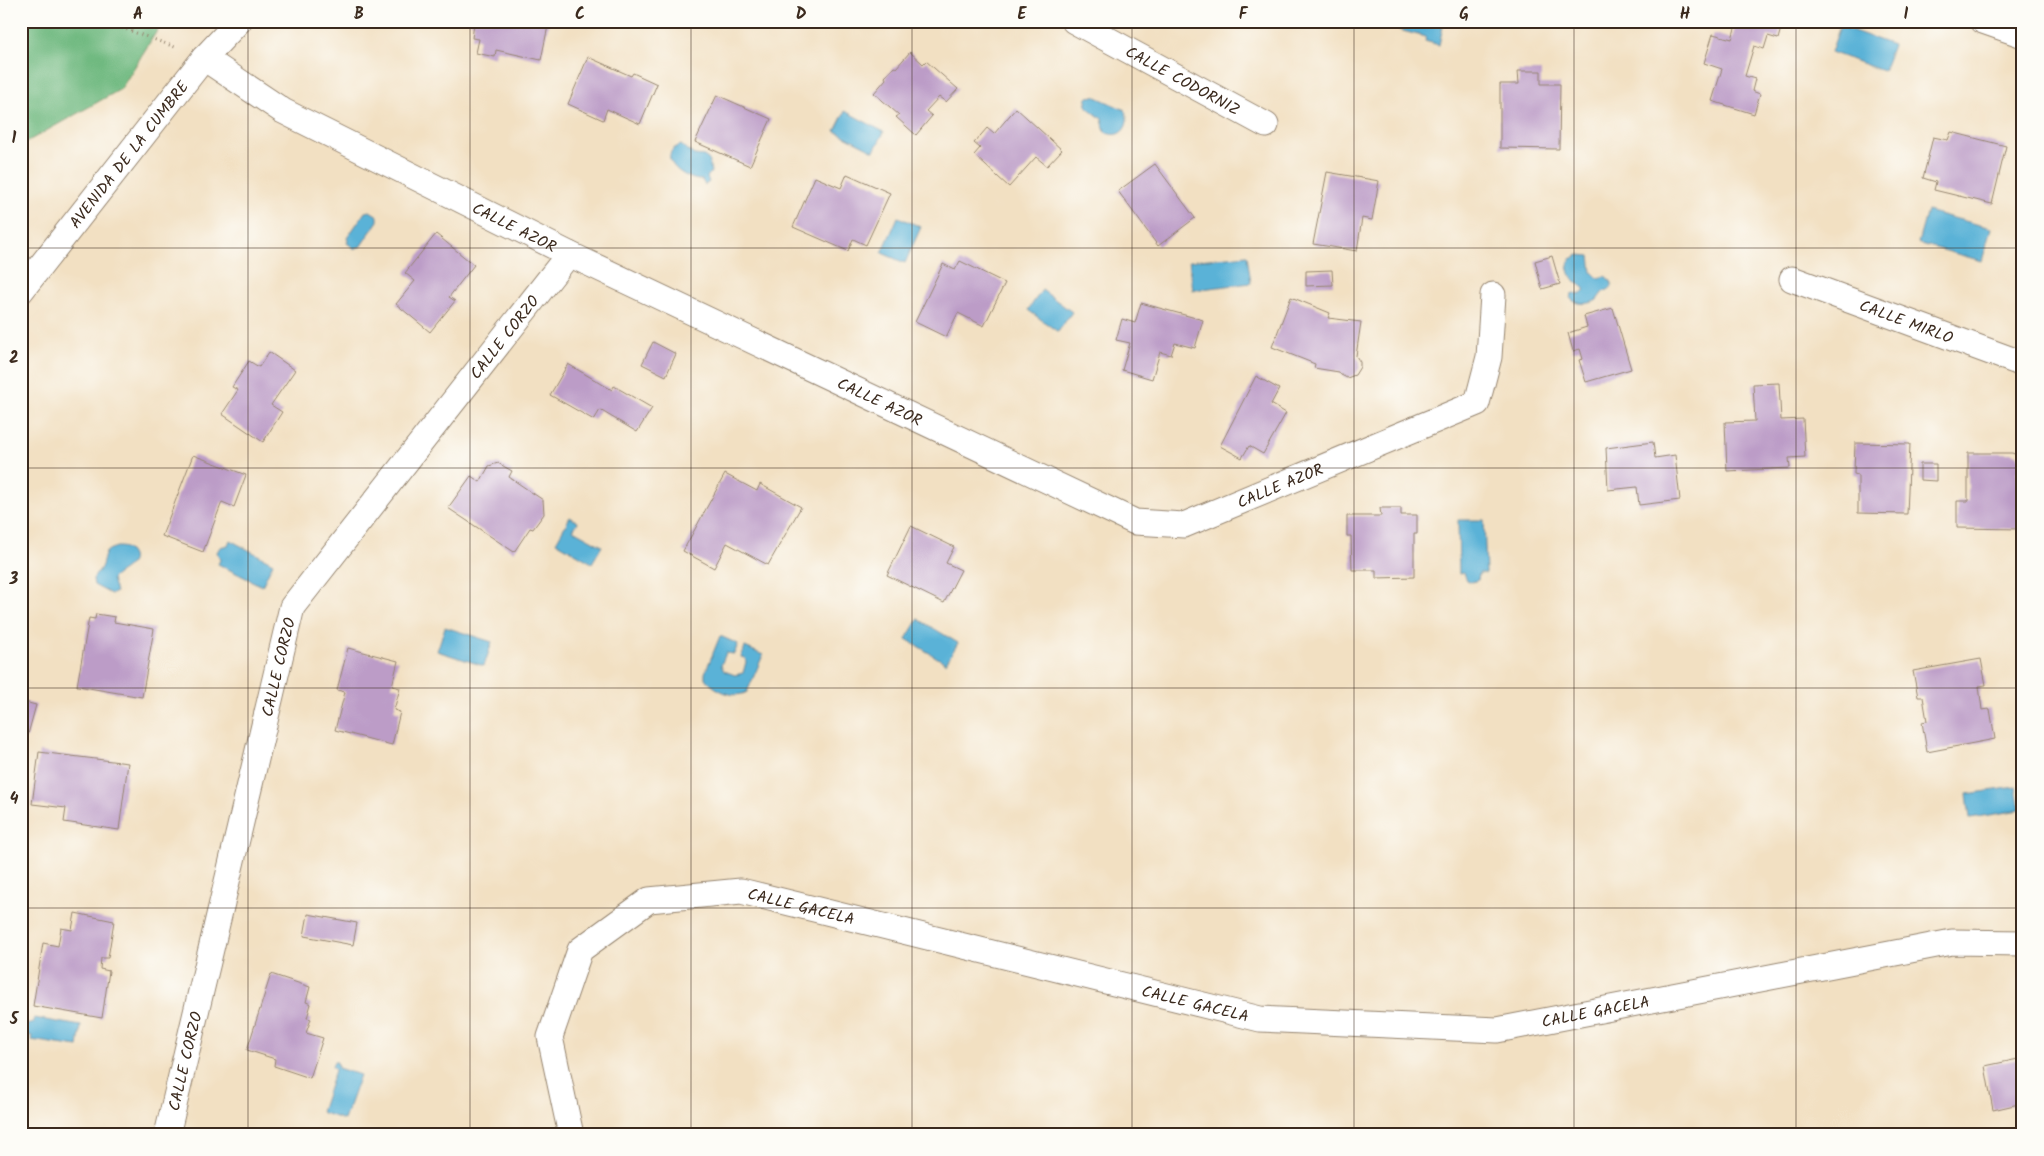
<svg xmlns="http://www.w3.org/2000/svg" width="2044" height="1156" viewBox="0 0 2044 1156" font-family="Kalam,sans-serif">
	<rect width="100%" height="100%" fill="#fdfcf7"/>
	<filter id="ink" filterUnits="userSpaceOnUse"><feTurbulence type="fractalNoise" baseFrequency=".02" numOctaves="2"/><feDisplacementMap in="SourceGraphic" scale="10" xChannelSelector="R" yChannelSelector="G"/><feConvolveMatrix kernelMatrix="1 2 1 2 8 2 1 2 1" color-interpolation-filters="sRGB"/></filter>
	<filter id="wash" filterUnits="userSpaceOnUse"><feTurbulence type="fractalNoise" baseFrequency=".0096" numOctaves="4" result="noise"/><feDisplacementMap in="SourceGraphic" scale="20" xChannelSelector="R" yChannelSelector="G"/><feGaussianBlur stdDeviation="1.12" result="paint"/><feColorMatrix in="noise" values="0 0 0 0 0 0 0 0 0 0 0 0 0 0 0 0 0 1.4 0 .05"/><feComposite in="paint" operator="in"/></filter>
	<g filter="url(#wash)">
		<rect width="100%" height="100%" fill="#f2e0c2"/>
		<path fill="#6fb980" stroke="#55724f" d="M21 21H163L121 89 21 145Z"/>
		<path fill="#5ab2d7" stroke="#4a6e7a" d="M1401 21H1425L1443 26 1439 45 1425 41 1426 37 1399 30Z
			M1840 26 1893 45 1883 71 1831 52Z
			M1094 96 1125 110C1132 124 1121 141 1105 132L1102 119 1087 107 1086 100 1088 97Z
			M845 111 884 132 874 151 835 131Z
			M681 145 694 155 704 156 709 160 711 172 707 177 709 182 705 185 702 180C684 181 653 155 681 145Z
			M370 211 378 216V221L360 247H356L355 249 347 243 348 241 347 238 365 212Z
			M1927 211 1991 228 1982 261 1918 243Z
			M898 217 921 227 905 263 882 253Z
			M1247 255 1251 283 1193 290 1189 261Z
			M1579 255 1590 256 1592 272 1598 278 1605 276 1611 281 1612 286C1609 291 1605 290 1602 293 1600 295 1599 298 1597 300 1589 305 1576 305 1570 298L1573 293 1581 294 1585 291C1581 280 1561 279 1571 259Z
			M1042 290 1072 312 1058 332 1028 310Z
			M570 517 578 522 573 530 602 546 592 563 556 542Z
			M1458 520H1484L1486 573H1479L1478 580 1472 582 1467 580 1464 573 1459 574Z
			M230 540 273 563 262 586 218 564 220 560 217 552 220 547 228 545Z
			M117 547C122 547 125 547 129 551 141 565 118 571 112 579L116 592 111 594 94 585 93 579C96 574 101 569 102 565 106 553 103 551 117 547Z
			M918 619 958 643 946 663 906 639Z
			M445 627 492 642 484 666 437 651Z
			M720 636 738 644 734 654 726 653 721 665 724 671 735 675 743 673 746 662 745 658 741 657 745 647 763 655 747 692C733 700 713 689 705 678V673Z
			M2016 787 2020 810 1970 818 1967 794Z
			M34 1018 81 1026 78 1047 31 1040 32 1036 27 1035 25 1030 26 1025 34 1023Z
			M334 1062H337L338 1068 360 1075 344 1120 321 1112 335 1070 332 1066Z"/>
		<g id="blocks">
			<path fill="#bc9cc7" d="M466 21H549L541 60 496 50 495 57 476 53 479 39 472 38 474 24Z
				M1737 21H1783L1778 39 1768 36 1764 49 1754 46 1745 76 1755 79 1752 91 1760 94 1754 114 1712 101 1722 69 1704 63 1713 34 1732 39Z
				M910 52 923 64 926 61 958 89 946 102 939 97 926 111 932 116 916 135 896 117 899 115 874 93 886 79 885 77 894 67 896 68Z
				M588 57 631 76 633 73 657 84 640 124 607 109 603 120 568 104Z
				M1518 71H1541V84H1560L1559 149 1500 148V84H1519Z
				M717 95 771 119 750 166 695 142Z
				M1016 108 1062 150 1047 166 1036 157 1009 187 974 155 980 148 974 143 987 128 994 134Z
				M1951 132 2006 146 1992 204 1934 190 1936 182 1923 178 1933 137 1948 140Z
				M1155 164 1195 218 1158 246 1118 191Z
				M1327 172 1379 181 1372 220 1362 218 1357 251 1313 244Z
				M847 174 890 193 866 245 853 239 848 251 793 227 815 177 841 188Z
				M436 234 474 265 449 297 455 301 430 332 396 304 415 281 405 273Z
				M1552 256 1560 284 1542 289 1535 261Z
				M960 261 1005 283 984 326 958 313 946 337 915 322 943 264 955 270Z
				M1332 270 1333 285 1306 286V271Z
				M1291 297 1330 313 1328 318 1361 322 1356 356 1360 362V367L1355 375 1347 378 1341 375 1339 372 1314 368 1315 364 1272 347Z
				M1141 303 1203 320 1195 348 1175 343 1171 355 1160 352 1152 379 1122 370 1130 343 1116 340 1122 319 1135 323Z
				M1613 308 1631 369 1586 382 1579 360 1583 359 1580 349 1573 351 1568 333 1587 327 1584 316Z
				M653 342 676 354 666 376 642 364Z
				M269 352 295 370 271 405 282 412 263 442 222 414 238 390 232 387 249 361 259 367Z
				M568 364 612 390 614 386 652 408 637 432 600 410 594 420 550 395Z
				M1256 376 1279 389 1271 404 1286 413 1263 454 1249 446 1242 458 1220 446Z
				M1779 383 1781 420 1803 419 1805 457 1789 458 1790 468 1727 471 1725 422 1755 421 1753 384Z
				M1653 442 1655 458 1675 455 1680 500 1639 505 1637 487 1608 490 1606 448Z
				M1855 443 1910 444 1907 514 1858 513V475L1854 474Z
				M1968 453H2012L2017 455 2022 461 2021 472H2017L2018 487H2021V529L1957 528V501H1968Z
				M193 455 246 475 234 507 222 502 203 552 162 536Z
				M498 463 512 471 509 477 543 500 544 514 533 529 530 528 514 552 448 508 471 476 480 482 489 466Z
				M1920 464H1936V481L1920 480Z
				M725 474 757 491 760 484 801 507 768 565 727 543 714 568 683 551Z
				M1380 508H1401V515H1417V534H1414V577L1376 578V570H1352L1351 536H1347V516H1381Z
				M911 526 954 547 946 563 961 570 944 603 887 575Z
				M96 614 115 617 114 622 154 629 142 697 77 686 89 618 95 619Z
				M348 648 398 661 392 686 400 688 394 710 400 712 392 745 335 730 345 692 337 690Z
				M1981 659 1986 685 1979 686 1982 710 1990 709 1995 739 1927 752 1922 722 1927 721 1923 697H1918L1913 671Z
				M21 701 36 705 27 738 21 737Z
				M39 752 128 763 119 830 64 822 66 808 32 804Z
				M75 913 114 921 108 958H101L100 969 109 971 102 1018 33 1006 43 943 58 946 61 928 72 930Z
				M308 914 357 923 353 945 304 936Z
				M271 974 310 987 306 1002 311 1004 307 1018 311 1019 306 1033 323 1038 310 1078 274 1066 275 1059 247 1050Z
				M2023 1058V1103L1993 1110 1985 1066Z"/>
		</g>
	</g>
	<g filter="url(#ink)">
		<use href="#blocks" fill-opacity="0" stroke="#968570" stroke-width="1"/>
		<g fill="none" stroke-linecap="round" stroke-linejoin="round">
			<defs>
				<g id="street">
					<path id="s1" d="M1074 21 1266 125"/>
					<path d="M1983 21 2023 35"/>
					<path id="s2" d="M204 58 283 111 569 254 1135 522 1184 525 1477 403 1489 357 1493 295"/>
					<path id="s3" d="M1792 279 2023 364"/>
					<path id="s4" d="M21 291 204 58 239 21"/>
					<path id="s5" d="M167 1135 292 607 569 254"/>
					<path id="s6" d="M571 1135 550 1037 580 950 649 900 741 891 1260 1019 1497 1030 1952 942 2023 943"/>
				</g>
			</defs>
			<use href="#street" stroke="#968570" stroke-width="27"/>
			<path stroke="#968570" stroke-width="3" stroke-dasharray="1 4" stroke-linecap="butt" d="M103 21 175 47"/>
			<use href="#street" stroke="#fff" stroke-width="25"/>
		</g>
	</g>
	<path fill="none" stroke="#3b2a1e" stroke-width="1" stroke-opacity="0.55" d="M248 21V1135M470 21V1135M691 21V1135M912 21V1135M1132 21V1135M1354 21V1135M1574 21V1135M1796 21V1135M21 248H2023M21 468H2023M21 688H2023M21 908H2023"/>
	<g text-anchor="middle" stroke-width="4" stroke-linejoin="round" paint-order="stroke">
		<g font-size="16" fill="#3b2a1e" stroke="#fdfcf7">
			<text dy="6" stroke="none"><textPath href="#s1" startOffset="124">CALLE CODORNIZ</textPath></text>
			<text dy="6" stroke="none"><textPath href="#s4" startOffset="174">AVENIDA DE LA CUMBRE</textPath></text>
			<text dy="6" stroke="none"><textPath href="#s2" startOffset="354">CALLE AZOR</textPath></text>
			<text dy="6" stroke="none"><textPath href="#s3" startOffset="122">CALLE MIRLO</textPath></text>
			<text dy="6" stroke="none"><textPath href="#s5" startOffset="886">CALLE CORZO</textPath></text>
			<text dy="6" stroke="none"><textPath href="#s2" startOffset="759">CALLE AZOR</textPath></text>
			<text dy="6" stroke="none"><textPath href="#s2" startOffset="1194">CALLE AZOR</textPath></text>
			<text dy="6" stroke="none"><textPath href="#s5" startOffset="481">CALLE CORZO</textPath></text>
			<text dy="6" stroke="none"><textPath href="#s6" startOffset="432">CALLE GACELA</textPath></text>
			<text dy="6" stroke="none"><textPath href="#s6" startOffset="838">CALLE GACELA</textPath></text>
			<text dy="6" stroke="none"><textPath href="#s6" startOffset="1242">CALLE GACELA</textPath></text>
			<text dy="6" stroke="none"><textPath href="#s5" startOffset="76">CALLE CORZO</textPath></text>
		</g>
	</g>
	<rect width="2044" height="1156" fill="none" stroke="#fdfcf7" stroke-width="55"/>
	<rect x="28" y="28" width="1988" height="1100" fill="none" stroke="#3b2a1e" stroke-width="2"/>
	<g font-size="16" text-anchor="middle" font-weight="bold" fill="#3b2a1e">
		<text x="138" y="19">A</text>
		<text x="359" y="19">B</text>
		<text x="580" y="19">C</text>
		<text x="801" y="19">D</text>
		<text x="1022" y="19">E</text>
		<text x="1243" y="19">F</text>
		<text x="1464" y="19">G</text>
		<text x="1685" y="19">H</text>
		<text x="1906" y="19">I</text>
		<text x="14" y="143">1</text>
		<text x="14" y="363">2</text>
		<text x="14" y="584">3</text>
		<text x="14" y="804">4</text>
		<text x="14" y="1024">5</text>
	</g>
</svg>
